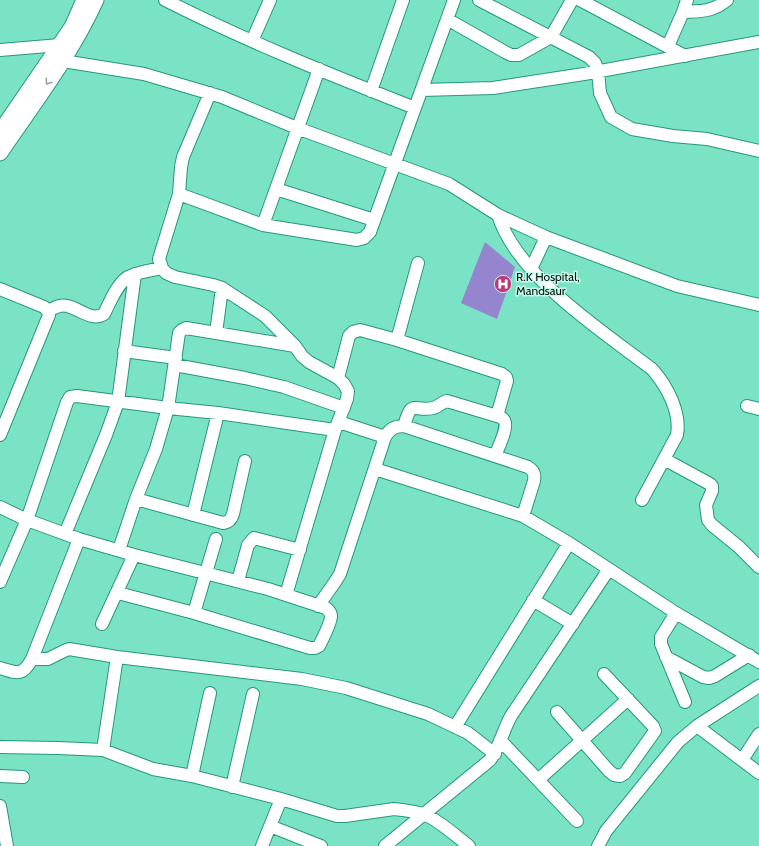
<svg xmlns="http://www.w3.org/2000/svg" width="759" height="846" viewBox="0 0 759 846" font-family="Cabin,sans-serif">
	<rect width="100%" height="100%" fill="#7ae3c6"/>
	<path fill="#9585cf" d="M485 242 515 267 497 319 461 303Z"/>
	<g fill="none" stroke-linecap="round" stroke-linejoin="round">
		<defs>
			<path id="minor" d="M165 0C246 41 331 75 415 108
				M479 0 589 57 595 63 598 71 600 93 611 117 632 129 673 136 707 139 759 151
				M580 0 685 56
				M683 12C701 11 713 12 727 0
				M447 19 505 52 511 55H519L551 37 572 0
				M252 41 270 0
				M668 46 683 12 687 0
				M0 50 60 45
				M63 61 144 74 222 97 297 128 449 184 498 215 546 237 677 286 759 305
				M422 90 493 88 584 74 759 42
				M371 91 403 0
				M210 93 183 157 181 167 179 194 159 259 162 268 166 273 175 277 213 285 222 288 265 316 295 346 302 356 309 362 338 378 344 384 348 391 347 399 335 430 286 595
				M276 189 374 220
				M179 194 263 225 357 240 364 238 370 232 454 0
				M498 215C517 276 602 331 652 369 667 386 681 412 677 435L642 500
				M263 225 319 69
				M531 269 546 237
				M0 289 44 307 48 311 49 315 0 435
				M48 311C54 308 60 304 67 306 79 308 92 322 104 314 110 302 117 284 128 277 138 272 151 270 162 268
				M216 333 222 288
				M397 340 418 263
				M124 351 176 358
				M175 365 245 378 284 387 344 408
				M338 378 349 336 353 332 360 330 397 340 502 374 506 377 507 381 497 416
				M747 406 759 409
				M339 422 385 437
				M404 426C412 398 413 412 433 408 438 407 442 402 447 401L497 416C499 417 502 417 503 419 510 425 498 448 495 456
				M664 459 710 484 712 486V491L706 505 708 520 712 525 739 547 759 567
				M375 469 523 516 569 543 676 613 759 662
				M136 499 223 523C229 522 231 520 233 514L245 461
				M0 507 27 520 79 539 134 555 268 589 326 608C328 610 331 612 331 616 331 623 322 640 319 646L315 648H310L194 613 118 593
				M193 515 218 413
				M65 534 106 435 118 402 135 274
				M119 550 136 499 156 449 168 408 179 333 182 330 186 328 295 346
				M238 581 248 545 254 538 300 550
				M0 582 27 520 67 402 70 397 77 396 168 408 218 413 335 430
				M533 600 573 624
				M318 606 335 582 340 574 385 437C390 429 394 426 404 426L528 467C534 471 535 474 534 481L523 516
				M194 613 216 539
				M676 613 661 637V644L685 702
				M102 624 134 555
				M666 657 703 677 709 678 715 676 749 655
				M32 659H48L64 651 69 649 117 657 302 679 346 688 428 714 468 733 495 754
				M0 668C17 673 22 677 32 659L79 539
				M557 712 609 771 614 775 620 776 625 773 655 731 653 726 604 674
				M697 726 759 773
				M455 727 569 543
				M500 740 577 821
				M0 747 58 748 103 750 153 769 192 776 281 799 337 816H345L394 809C404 810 416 811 425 815 439 820 457 837 469 846
				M103 750 117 657
				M742 760 759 734
				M0 776 23 777
				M192 776 210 693
				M538 780 628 699
				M232 787 253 694
				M0 806 7 846
				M270 826 321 846
				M262 846 281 799
				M385 846 490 760C500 747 503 730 511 716L609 569
				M598 846 606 831 678 742 697 726 759 686"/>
			<path id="major" d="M0 132 72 27 84 0
				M0 153C34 103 71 55 96 0"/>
		</defs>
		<use href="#minor" stroke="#24987d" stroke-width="14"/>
		<use href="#major" stroke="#24987d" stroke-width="17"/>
		<use href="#minor" stroke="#fff" stroke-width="12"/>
		<use href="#major" stroke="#fff" stroke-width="15"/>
	</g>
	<defs><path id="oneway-chevron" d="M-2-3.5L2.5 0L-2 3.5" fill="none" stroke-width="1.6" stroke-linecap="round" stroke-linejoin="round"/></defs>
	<use stroke="#99a19f" href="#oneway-chevron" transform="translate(48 82) rotate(124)"/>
	<defs>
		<symbol id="hospital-disc" viewBox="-11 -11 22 22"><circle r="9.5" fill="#bd397d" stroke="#c9f9ea"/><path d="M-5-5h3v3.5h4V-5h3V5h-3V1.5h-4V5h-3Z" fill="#fff"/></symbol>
	</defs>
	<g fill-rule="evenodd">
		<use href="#hospital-disc" x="493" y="274" width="20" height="20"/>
	</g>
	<g text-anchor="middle" stroke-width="3" stroke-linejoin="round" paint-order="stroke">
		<g font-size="12" fill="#00140e" stroke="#c9f9ea" text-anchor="start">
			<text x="516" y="281">R.K Hospital,<tspan x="516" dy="14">Mandsaur</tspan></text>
		</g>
	</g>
</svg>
